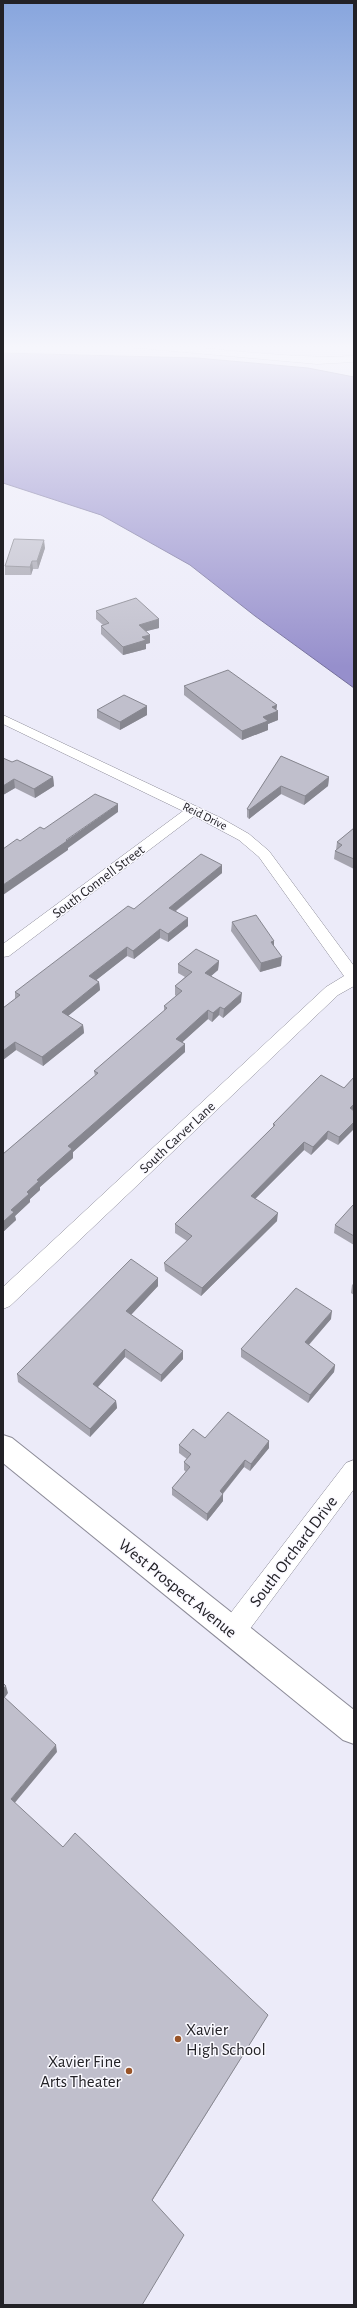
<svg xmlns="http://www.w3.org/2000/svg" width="357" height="2308" viewBox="0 0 357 2308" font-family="'Alegreya Sans',sans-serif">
	<rect width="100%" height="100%" fill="#ecebf9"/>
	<path fill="#968fcc" stroke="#736e9a" d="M3 353 197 358 308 368 354 377V688L255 616 190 565 101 515 3 483Z"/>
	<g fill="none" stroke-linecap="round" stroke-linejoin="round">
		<defs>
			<path id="minor" d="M124 344C201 344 277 360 354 356V362L317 364 128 347Z
				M3 715 221 818 249 834 269 851 354 966V986L338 995 10 1306 3 1309V1287L326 987 344 976 259 857 239 840 194 816 9 956 3 957V944L183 811 3 724Z
				M354 1460V1489L241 1641 232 1645 223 1641 219 1632 223 1623 346 1463Z"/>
			<path id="secondary" d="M3 1435 12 1438 354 1710V1744L343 1740 3 1463Z"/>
		</defs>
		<use href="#minor" stroke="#8b8a97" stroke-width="1"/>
		<use href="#secondary" stroke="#8b8a97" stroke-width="2"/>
		<use href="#minor" fill="#fff" fill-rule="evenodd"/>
		<use href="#secondary" fill="#fff" fill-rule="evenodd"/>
	</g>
	<path fill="#a5a4af" d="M45 548 38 569H33L31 575H5V566Z
		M96 611 159 619V628L146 631 150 635V643L146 644V649L123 655 101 634V626L103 625 96 619Z
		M184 686 277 705 276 710 278 711V720L268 724V730L242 740 184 695Z
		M147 706V715L120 730 97 718V710Z
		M281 756 329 777 328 786 304 805 281 794 249 819 247 817V809Z
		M3 758 12 762 53 777 54 786 35 798 15 788 3 795Z
		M354 828V869L334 859 335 851 336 850 337 842Z
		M222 865V873L176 911 188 926 168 942 160 938 134 959 127 956 96 980 99 982 100 990 68 1016 83 1025 84 1033 43 1066 16 1050 3 1060V1008L15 999V992L134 909Z
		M232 922 274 941V946L281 966 260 972 231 931Z
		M219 961 218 970 211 976 241 1002 223 1018 219 1015 212 1022 208 1019 182 1042 185 1044V1052L73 1152V1158L40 1187V1190L30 1199V1202L15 1216 16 1220 3 1232V1154L95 1076 94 1071 164 1011V1006L176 996 175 995V986L185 977 178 973V964Z
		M354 1077 338 1145 327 1139 311 1155 304 1150 255 1199 277 1221 201 1296 165 1271 164 1263 187 1241 175 1233V1224L273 1127V1124L344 1088Z
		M354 1206V1245L334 1233 335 1225Z
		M158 1278V1286L131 1315 183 1359 161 1382 125 1357 98 1387 116 1401 117 1408 90 1437 18 1382 17 1374Z
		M354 1283V1295L351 1293 352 1285Z
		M331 1319 309 1345 335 1365 334 1372 308 1403 241 1357V1349Z
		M205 1438 269 1441V1448L250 1471 244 1467 223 1494V1501L207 1521 172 1495V1488L186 1472 184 1470V1462L187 1459 179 1453V1445Z"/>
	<path fill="#86868f" d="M44 540 45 548 38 569 37 561Z
		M32 561 33 569 31 575 30 567Z
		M159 619V628L139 633V625Z
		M150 635V643L146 644V649L123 655V647L142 637Z
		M277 705 276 712 278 711V720L268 724V730L242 740V731L263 717 272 707Z
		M147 706V715L120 730V722Z
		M53 777 54 786 35 798 34 789Z
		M329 777 328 786 304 805 305 796Z
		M14 779 15 788 3 795V786Z
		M281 786V794L249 819V810Z
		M118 804V812L68 848V850L3 895V885Z
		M222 865V873L169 916V908Z
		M188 918V926L168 942V934Z
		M160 929V938L134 959 133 951Z
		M274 941V950L271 942Z
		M127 947V956L90 985 89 976Z
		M282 957 281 966 260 972 261 963Z
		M219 961 218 970 204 982 205 973Z
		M99 982 100 990 63 1020 62 1012Z
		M242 993 241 1002 223 1018 224 1009Z
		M220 1007 219 1015 212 1022 213 1013Z
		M208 1010V1019L176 1048V1039Z
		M83 1025 84 1033 43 1066 42 1057Z
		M15 1042 16 1050 3 1060V1051Z
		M185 1044V1052L73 1152V1158L40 1187V1190L30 1199V1202L15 1216 16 1220 3 1232V1222L11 1210 37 1180 68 1146Z
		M354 1104V1111L350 1108Z
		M354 1122V1129L338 1145 339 1137Z
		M328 1131 327 1139 311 1155 313 1147Z
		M304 1142V1150L250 1204 251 1196Z
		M278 1213 277 1221 201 1296 202 1288Z
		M158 1278V1286L127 1319 126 1311Z
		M332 1311 331 1319 304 1350 305 1342Z
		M125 1349V1357L94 1391 93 1384Z
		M183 1351V1359L161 1382V1375Z
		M335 1365 334 1372 308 1403 310 1395Z
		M116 1401 117 1408 90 1437V1429Z
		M269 1441V1448L250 1471 251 1464Z
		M245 1460 244 1467 219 1498 220 1491Z
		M223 1494V1501L207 1521V1514Z
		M6 1686 8 1693 3 1700V1689Z
		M56 1745 57 1752 13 1805 11 1799Z
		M268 2015 152 2201V2200Z"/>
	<path fill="#c0bfcc" stroke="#86868f" d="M14 539 44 540 37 561H32L30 567 5 566Z
		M136 598 159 619 139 625 150 635 142 637 146 640 123 647 101 626 109 623 96 611Z
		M228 670 277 705 272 707 278 711 263 717 268 721 242 731 184 686Z
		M124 695 147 706 120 722 97 710Z
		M281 756 329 777 305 796 281 786 249 810 247 809Z
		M3 758 12 762 17 760 53 777 34 789 14 779 3 786Z
		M95 794 118 804 66 840 67 841 3 885V849L17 839 20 841 40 827 44 829Z
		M354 828V859L335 851 342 845 337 842Z
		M201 854 222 865 169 908 188 918 168 934 160 929 133 951 127 947 89 976 99 982 62 1012 83 1025 42 1057 15 1042 3 1051V1008L20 995 15 992 128 906 134 909Z
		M256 915 274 941 271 942 282 957 261 963 232 922Z
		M196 949 219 961 205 973 242 993 224 1009 220 1007 213 1013 208 1010 176 1039 185 1044 68 1146 72 1149 37 1180 39 1181 27 1192 29 1194 11 1210 14 1212 3 1222V1154L98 1073 94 1071 167 1008 164 1006 182 991 175 986 192 972 178 964Z
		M321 1075 344 1088 354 1077V1104L350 1108 354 1111V1122L339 1137 328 1131 313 1147 304 1142 251 1196 278 1213 202 1288 164 1263 192 1236 175 1224 275 1125 273 1124Z
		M353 1205 354 1206V1236L335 1225Z
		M131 1259 158 1278 126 1311 183 1351 161 1375 125 1349 93 1384 116 1401 90 1429 17 1374Z
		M296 1288 332 1311 305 1342 335 1365 310 1395 241 1349Z
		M228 1412 269 1441 251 1464 245 1460 220 1491 223 1494 207 1514 172 1488 190 1467 184 1462 191 1454 179 1445 193 1429 205 1438Z
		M3 1683 6 1686 3 1689Z
		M3 1696 56 1745 11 1799 63 1847 75 1833 268 2015 152 2200 184 2235 142 2305H3Z"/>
	<linearGradient id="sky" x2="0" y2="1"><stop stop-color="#87a5dd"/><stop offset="0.52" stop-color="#f6f6fc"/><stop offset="1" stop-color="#f6f6fc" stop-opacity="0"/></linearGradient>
	<rect width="357" height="667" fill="url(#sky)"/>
	<g fill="#995428" stroke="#faf9ff" stroke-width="1.5">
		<circle cx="178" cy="2039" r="4"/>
		<circle cx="129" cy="2071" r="4"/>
	</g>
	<g text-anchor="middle" stroke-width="3" stroke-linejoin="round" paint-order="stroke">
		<g font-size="12" fill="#222126" stroke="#faf9ff">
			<text transform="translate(205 816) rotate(26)" y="4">Reid Drive</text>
		</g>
		<g font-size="14" fill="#222126" stroke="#faf9ff">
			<text transform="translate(98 881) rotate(-37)" y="5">South Connell Street</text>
			<text transform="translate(177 1137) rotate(-43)" y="5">South Carver Lane</text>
		</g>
		<g font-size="17" fill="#222126" stroke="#faf9ff">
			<text transform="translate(293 1551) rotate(-53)" y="6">South Orchard Drive</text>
			<text transform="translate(178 1588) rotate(39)" y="6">West Prospect Avenue</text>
		</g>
		<g font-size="17" fill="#222126" stroke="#faf9ff" text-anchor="start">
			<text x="186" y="2035">Xavier<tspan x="186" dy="20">High School</tspan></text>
			<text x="121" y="2067" text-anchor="end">Xavier Fine<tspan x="121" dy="20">Arts Theater</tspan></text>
		</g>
	</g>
	<rect width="357" height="2308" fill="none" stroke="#222126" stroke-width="8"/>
</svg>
